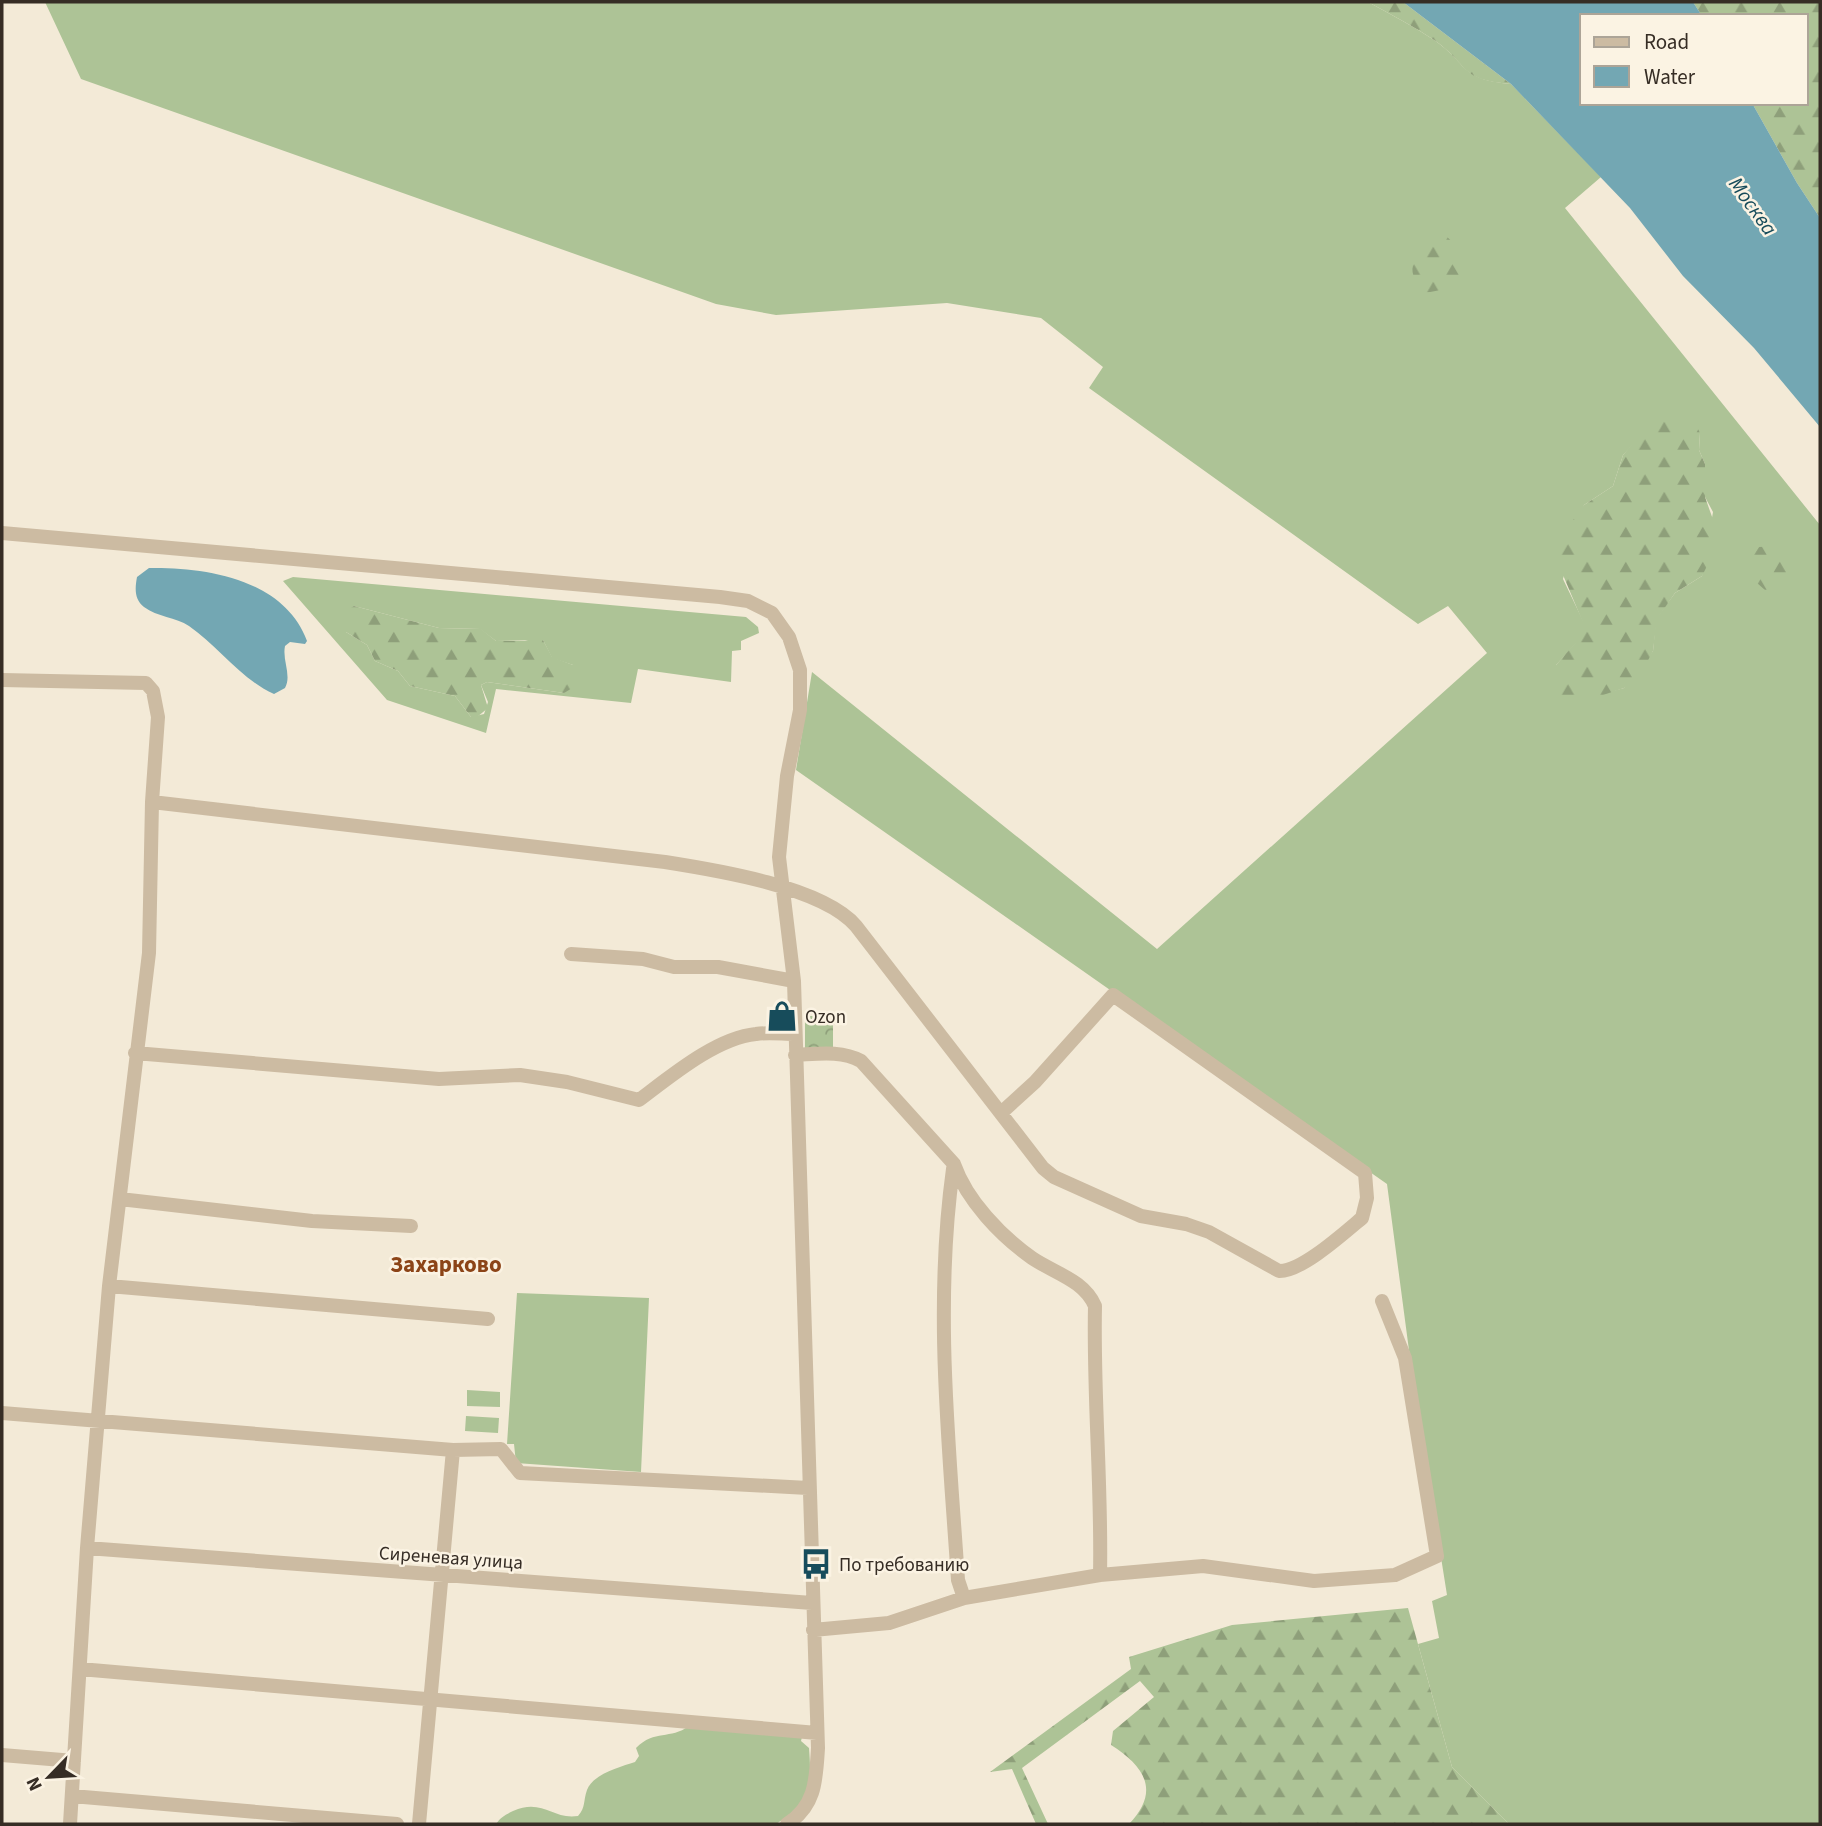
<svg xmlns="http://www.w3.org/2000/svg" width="1822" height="1826" viewBox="0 0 1822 1826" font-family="'Source Sans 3',sans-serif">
	<defs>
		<pattern id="forest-firs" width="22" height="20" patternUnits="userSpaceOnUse" patternTransform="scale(1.75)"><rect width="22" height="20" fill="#adc396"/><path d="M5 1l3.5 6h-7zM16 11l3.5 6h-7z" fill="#8e9f7a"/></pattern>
		<pattern id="park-crowns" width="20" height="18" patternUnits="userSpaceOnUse" patternTransform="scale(1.75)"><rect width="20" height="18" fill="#adc396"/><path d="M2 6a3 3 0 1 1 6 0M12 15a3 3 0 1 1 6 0" fill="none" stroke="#8e9f7a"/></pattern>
	</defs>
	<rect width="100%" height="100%" fill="#f3ead7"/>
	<path fill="#adc396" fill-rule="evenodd" d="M45 2H1368C1390 14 1413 26 1434 40 1470 65 1458 79 1511 84L1601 177 1565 208 1820 525V1824H1509L1452 1767 1418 1644 1439 1638 1432 1601 1447 1595 1414 1388 1387 1184 796 770 812 672 1157 949 1487 653 1448 606 1418 624 1089 388 1103 367 1041 318 947 303 776 315 716 304 81 79ZM1657 419 1700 433 1699 450 1705 464V497L1713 512 1702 576 1675 593 1656 619 1653 651 1624 688 1609 692 1556 665 1579 640 1585 625 1563 579 1584 505 1613 486 1623 455Z
		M293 577 746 617 758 627 759 633 741 641V650L732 651 731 682 638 669 631 703 496 689 486 733 387 700 283 581ZM354 606 439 628 480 629 496 641 543 640 552 658 573 665 564 693 487 682 481 685 488 702 484 714 471 717 455 696 410 686 398 671 375 661 367 645 346 632Z
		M517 1293 649 1298 641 1472 516 1463 514 1444H507Z
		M467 1390 500 1392V1407L467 1406Z
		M466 1416 499 1418 498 1433 465 1431Z
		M689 1726 802 1737 801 1741 809 1748C812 1786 810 1803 776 1824H496C501 1817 505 1815 513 1811 543 1798 552 1820 578 1816 586 1807 583 1801 587 1790 593 1774 620 1767 635 1762L639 1756 636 1748C655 1729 670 1740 689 1726Z"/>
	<path fill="url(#forest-firs)" d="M1368 2H1403L1511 84C1458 80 1470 65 1434 40 1413 26 1390 14 1368 2Z
		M1693 2H1820V218L1797 183 1752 103H1806V16H1702Z
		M1443 234C1463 248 1467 266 1456 287L1425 293C1403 270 1414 260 1427 235Z
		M1673 416 1693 419 1700 433 1699 450 1705 464V497L1716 528V545L1710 560 1702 576 1675 593 1657 619 1653 651 1638 679 1624 688 1594 698 1561 697 1556 665 1578 640 1584 625 1558 563 1559 546 1565 531 1584 505 1613 486 1623 455 1644 430 1657 418Z
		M1775 546 1788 556 1795 571 1788 590 1773 597 1749 576 1750 560 1759 547Z
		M354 606 439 628 481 629 496 641H525L537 637 543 640 552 657 573 665 579 675 574 687 564 693 487 682 481 685 488 708 477 717H471L455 696 410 686 398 671 375 661 367 645 346 632 340 615Z
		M1408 1608 1452 1767 1509 1824H1129C1160 1792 1146 1767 1111 1745L1113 1731 1154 1697 1140 1681 1022 1768 1048 1824H1036L1012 1769 990 1772 1131 1669 1129 1657 1232 1625Z"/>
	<path fill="url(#park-crowns)" d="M805 1016H828L833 1026V1051L805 1050Z"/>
	<path fill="#73a7b3" d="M1403 2H1693L1702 16H1582V103H1752L1797 183 1820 218V427L1754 348 1683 276 1630 208 1511 84Z
		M149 568C206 567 284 579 307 641L305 644 290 642 285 646C282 661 292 675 285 688L274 694C242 680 218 646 189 626 176 617 157 617 144 607 134 599 135 588 137 577Z"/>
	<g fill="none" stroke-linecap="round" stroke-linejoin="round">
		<path stroke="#ccbba2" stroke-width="14" d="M2 533 720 597 748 601 772 613 789 637 800 670V710L787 776 779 857 794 981 818 1748C816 1779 816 1806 787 1824
			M2 680 146 683 153 691 158 717 152 802 149 953 109 1286 87 1548 70 1824
			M152 802 665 862C716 870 823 887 856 926L1043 1168 1054 1177 1141 1216 1186 1224 1209 1232 1279 1271C1301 1272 1344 1233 1362 1218L1367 1198 1365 1173 1113 995 1035 1082 1001 1113
			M571 954 643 959 674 967H718L794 981
			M135 1053 439 1079 520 1075 567 1082 639 1100C671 1076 716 1038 756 1034 769 1032 782 1034 795 1034
			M795 1055C817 1054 841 1050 861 1061L954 1164C967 1201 1001 1236 1032 1258 1054 1273 1084 1280 1095 1306 1093 1396 1102 1485 1100 1575
			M953 1169C934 1306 949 1444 958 1580L964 1598
			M120 1199 312 1221 411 1226
			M109 1286 488 1319
			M2 1413 453 1450 501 1449 520 1473 808 1488
			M87 1548 812 1603
			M813 1630 889 1623 964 1598 1100 1575 1203 1566 1314 1581 1395 1575 1437 1556 1405 1358 1382 1301
			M80 1669 817 1733
			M2 1755 74 1761
			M72 1796 397 1824
			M419 1824 453 1450"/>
	</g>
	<defs>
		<symbol id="shop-bare" viewBox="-9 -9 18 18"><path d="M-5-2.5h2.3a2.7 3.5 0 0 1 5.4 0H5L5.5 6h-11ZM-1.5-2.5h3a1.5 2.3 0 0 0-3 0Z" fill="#174c5b" stroke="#fbf3e3" stroke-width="2.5" paint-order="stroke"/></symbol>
		<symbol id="bus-bare" viewBox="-9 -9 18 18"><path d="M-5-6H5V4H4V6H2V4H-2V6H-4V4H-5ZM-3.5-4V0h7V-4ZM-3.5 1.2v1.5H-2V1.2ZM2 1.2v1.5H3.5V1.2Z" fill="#174c5b" stroke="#fbf3e3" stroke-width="2.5" paint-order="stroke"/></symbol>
	</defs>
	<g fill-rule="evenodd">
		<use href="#shop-bare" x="760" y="994" width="44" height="44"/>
		<use href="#bus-bare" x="794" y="1542" width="44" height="44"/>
	</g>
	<g text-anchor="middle" stroke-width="5" stroke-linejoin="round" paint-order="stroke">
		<g font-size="19" fill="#362d25" stroke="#fbf3e3" text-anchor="start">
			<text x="805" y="1023">Ozon</text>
			<text x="839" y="1571">По требованию</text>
		</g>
		<g font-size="19" fill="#362d25" stroke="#fbf3e3">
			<text transform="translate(451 1557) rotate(4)" y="7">Сиреневая улица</text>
		</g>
		<g font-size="21" font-style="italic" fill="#174c5b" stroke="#fbf3e3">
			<text transform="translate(1753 206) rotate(54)" y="7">Москва</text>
		</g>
		<g font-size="23" font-weight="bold" fill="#8c4417" stroke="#fbf3e3">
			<text x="446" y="1272">Захарково</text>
		</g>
	</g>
	<rect width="1822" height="1826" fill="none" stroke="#362d25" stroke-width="7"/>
	<rect x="1580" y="14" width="228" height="91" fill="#fbf3e3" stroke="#aca497" stroke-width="2"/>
	<rect x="1594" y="37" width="35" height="10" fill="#ccbba2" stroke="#aca497" stroke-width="2"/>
	<text x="1644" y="49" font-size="21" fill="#362d25">Road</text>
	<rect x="1594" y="66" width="35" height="21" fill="#73a7b3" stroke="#aca497" stroke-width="2"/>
	<text x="1644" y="84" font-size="21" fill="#362d25">Water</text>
	<g transform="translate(49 1777) rotate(245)" stroke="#fbf3e3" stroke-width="5" paint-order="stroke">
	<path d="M0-5L12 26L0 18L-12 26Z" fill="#362d25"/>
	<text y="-10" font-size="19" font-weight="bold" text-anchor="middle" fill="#362d25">N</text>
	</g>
</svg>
